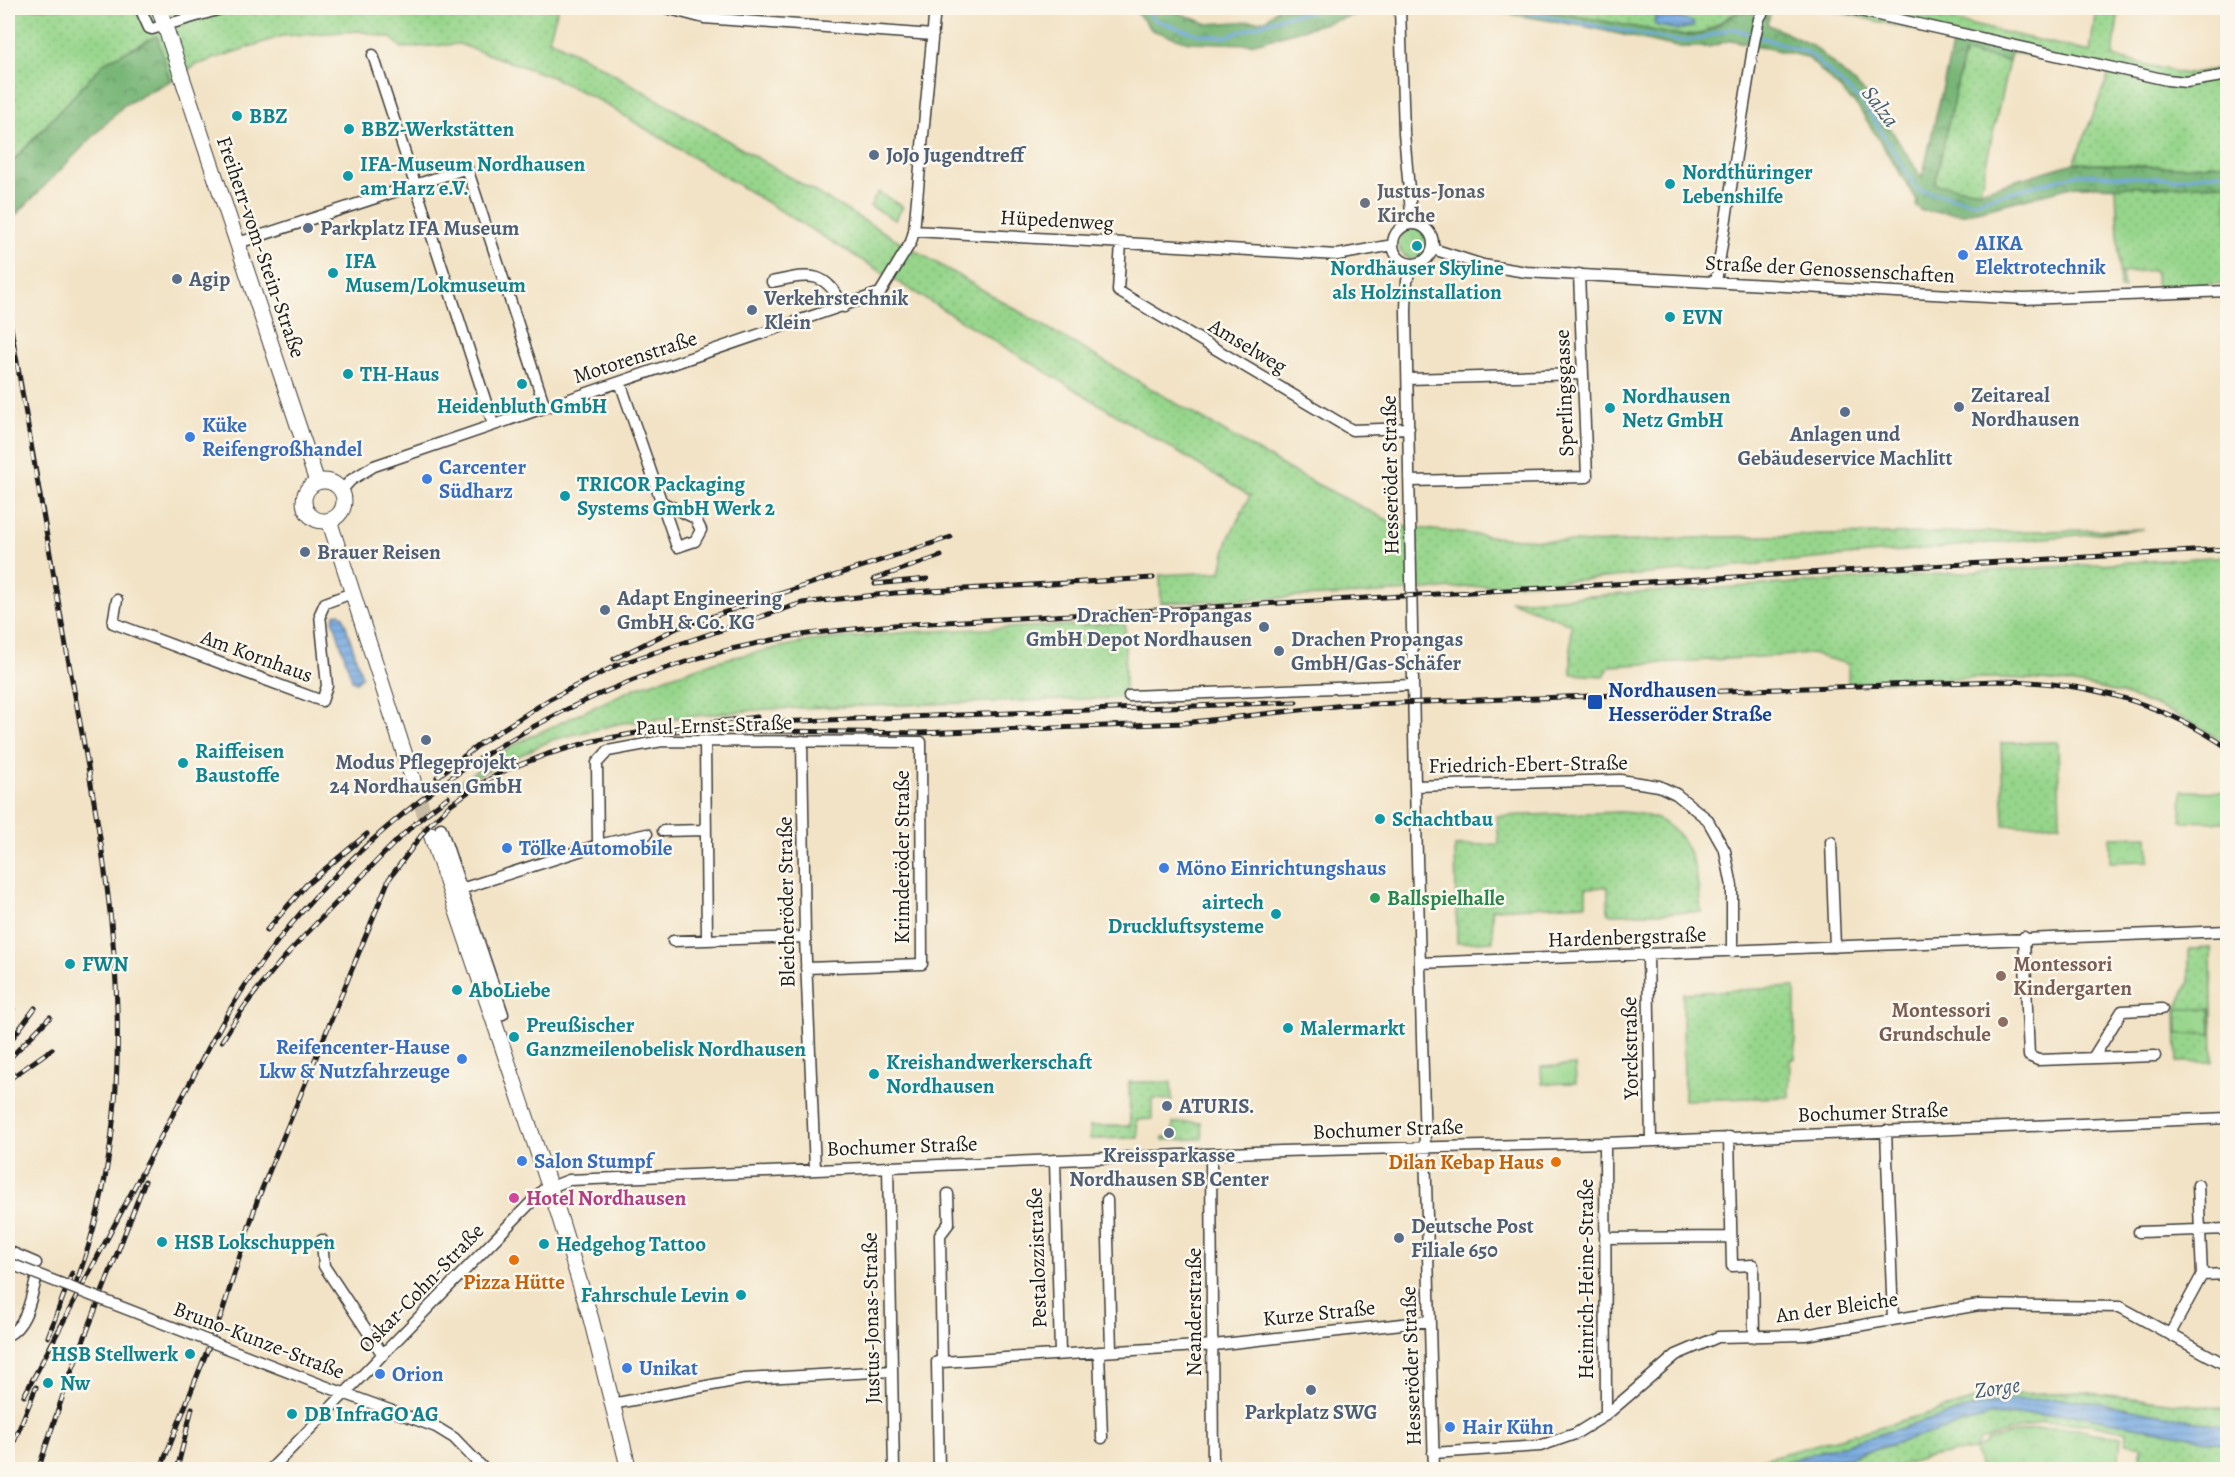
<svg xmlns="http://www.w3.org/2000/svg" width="2235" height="1477" viewBox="0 0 2235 1477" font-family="Alegreya,serif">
	<defs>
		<pattern id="grass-dots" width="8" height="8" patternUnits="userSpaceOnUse" patternTransform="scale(1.5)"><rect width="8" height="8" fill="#96d58b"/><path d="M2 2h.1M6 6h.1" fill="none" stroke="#81b677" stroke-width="1.8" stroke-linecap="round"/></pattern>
		<pattern id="forest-crowns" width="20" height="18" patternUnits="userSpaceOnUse" patternTransform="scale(1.5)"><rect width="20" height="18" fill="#78b677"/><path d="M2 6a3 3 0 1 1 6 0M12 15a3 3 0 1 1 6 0" fill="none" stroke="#629361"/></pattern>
		<pattern id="park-crowns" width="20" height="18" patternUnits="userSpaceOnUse" patternTransform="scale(1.5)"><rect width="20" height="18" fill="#96d58b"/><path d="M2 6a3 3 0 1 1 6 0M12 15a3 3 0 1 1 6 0" fill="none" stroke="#81b677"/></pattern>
		<pattern id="water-rules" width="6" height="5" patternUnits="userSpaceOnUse" patternTransform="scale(1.5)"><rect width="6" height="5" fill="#73a8e1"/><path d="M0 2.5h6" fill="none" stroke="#5e88b6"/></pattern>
	</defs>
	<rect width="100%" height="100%" fill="#fbf7ec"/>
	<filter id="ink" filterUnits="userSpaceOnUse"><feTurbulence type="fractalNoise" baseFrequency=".0167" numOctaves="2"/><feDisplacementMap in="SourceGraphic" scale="12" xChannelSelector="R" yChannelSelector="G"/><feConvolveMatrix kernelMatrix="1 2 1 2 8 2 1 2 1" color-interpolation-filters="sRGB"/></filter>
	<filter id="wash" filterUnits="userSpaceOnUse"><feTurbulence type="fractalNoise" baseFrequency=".008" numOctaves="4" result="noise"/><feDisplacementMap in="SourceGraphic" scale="24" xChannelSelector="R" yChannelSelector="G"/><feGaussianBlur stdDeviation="1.35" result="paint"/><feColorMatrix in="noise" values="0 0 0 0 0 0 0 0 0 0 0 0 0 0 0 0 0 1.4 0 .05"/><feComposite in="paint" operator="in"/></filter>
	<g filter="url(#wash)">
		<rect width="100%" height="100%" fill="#f2e3c6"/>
		<path fill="url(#grass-dots)" stroke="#597854" stroke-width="1.5" d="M8 8H176L179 15 205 8H558L549 39 595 63 1297 474 1399 526 1506 538 1591 543 1716 537 2144 529 1593 579 1348 595 1161 603 1160 575 1221 572 1228 539 1250 496 600 101 552 77 459 44 402 48 391 38 359 31 282 36 196 65 170 81 156 36 105 62 8 166Z
			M1533 8H1773L1769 18 1755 13H1735L1701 34 1677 35Z
			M1819 8H1898L2090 52 2096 8H2119L2113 57 2186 74 2227 67V163L2172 167 2074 163 2109 74Z
			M1964 52 2009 61 1980 191 1934 184Z
			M2211 183 2227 184V283L2157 287 2154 270 2122 273 2124 289H2120L2116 186 2157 187Z
			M1399 244a15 15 0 1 1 30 0a15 15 0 1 1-30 0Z
			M2227 556V745C2109 660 1985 678 1848 683V664L1811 654 1610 666 1604 676 1571 674V624L1510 601Z
			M1125 623V698L767 709 622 723 552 740 449 789 519 742 635 688 721 660 809 641 911 632Z
			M2058 742 2060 824 2004 825 2001 743Z
			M1620 812C1686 814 1696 854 1701 912L1608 914V887L1586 888V904L1492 909 1493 941 1457 943 1455 846 1499 844 1497 816Z
			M2211 948 2213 1062H2177L2176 1008 2189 982V949Z
			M1795 987V1058L1790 1060 1789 1097 1684 1100 1683 993Z
			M1129 1082H1171L1172 1100 1152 1099V1119L1137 1120 1138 1138 1090 1139V1126H1130Z
			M1201 1122 1202 1139 1163 1140V1137L1173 1136V1123Z
			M2081 1392 2227 1409V1427L2100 1403 2064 1399 2016 1400 1978 1406 1759 1469 1724 1470 1976 1400 2015 1394Z
			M2073 1414 2227 1444V1454H2222L2220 1469H2139L2142 1446 2126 1443 2127 1432 2092 1424 2041 1422 1979 1441 1975 1450 1927 1457 1889 1469 1807 1470 1988 1416Z"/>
		<path fill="url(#forest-crowns)" stroke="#4a694a" stroke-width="1.5" d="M1133 8H1166L1208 24 1266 20 1278 8H1379L1251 44 1189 42 1152 30Z
			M1474 8H1533L1677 35C1685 35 1695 36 1702 34 1732 22 1730 2 1769 18L1767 24 1813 46 1870 97 1922 178 1954 38 2012 51 2009 61 1964 53 1935 184 1980 191 2074 163 2172 167 2227 163V184L2157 187 2075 186 1965 214 1922 211 1916 206 1917 200 1859 108 1807 57 1731 40 1709 47H1677L1588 27Z
			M157 36 170 81 124 105 8 223V167L105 62Z"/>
		<path fill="url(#park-crowns)" stroke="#597854" stroke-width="1.5" d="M2148 836 2149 861 2110 862V837Z
			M2177 1009H2210L2211 1034H2178Z
			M2054 1428 2087 1430V1432L2121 1437 2118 1469H1980L1975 1450 1986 1444 1987 1441 2031 1429Z"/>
		<path fill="#96d58b" stroke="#597854" stroke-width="1.5" d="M878 192 903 207 895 220 870 206Z
			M2182 791 2227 792V822L2181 821Z
			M1575 1065 1576 1083 1542 1084 1541 1067Z"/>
		<path fill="url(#water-rules)" stroke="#48627e" stroke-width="1.5" d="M1656 10 1694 23 1692 27 1677 30 1655 25Z
			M339 613 343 616 362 677 356 682 352 680 333 619 335 614Z
			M2064 1399 2100 1403 2227 1427V1444L2073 1414 1989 1416 1807 1469H1759L1978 1406 2016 1400Z"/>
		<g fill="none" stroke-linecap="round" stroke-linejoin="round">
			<path stroke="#73a8e1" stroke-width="3" d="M1144 8 1155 20 1196 34 1225 37 1285 16 1334 8
				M1500 8 1677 41 1701 39 1731 28 1753 35
				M1759 37 1809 53 1864 104 1918 190 1973 202 2079 174 2174 179 2228 172"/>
		</g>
	</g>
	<g filter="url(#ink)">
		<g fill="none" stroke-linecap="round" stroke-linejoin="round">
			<path stroke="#c7bba4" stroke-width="15" stroke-dasharray="15 8" stroke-linecap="butt" d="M413 780 431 834"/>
			<defs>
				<path id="street" d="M140 8 149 28 152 29 224 8
					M666 8 704 18 933 35
					M1400 8 1404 133 1412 224
					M1847 8 2167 80 2186 82 2228 75
					M373 55 493 424
					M1393 244a20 20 0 1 1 40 0a20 20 0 1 1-40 0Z
					M914 231 1337 255 1393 245
					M238 243 467 168 545 407
					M1121 243 1118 291 1352 430 1409 428
					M1433 249 1483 265 1526 272 2025 299 2228 291
					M1411 265 1407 281 1406 311 1415 786 1434 1470
					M772 282C810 274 824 269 844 307
					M1716 282 1754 42 1759 19 1765 8
					M1408 379 1582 374
					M620 382 677 547 695 541 701 530 695 518 661 502
					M1410 481 1587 477 1579 274
					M341 491 351 480 374 466 880 293 911 242 914 231 935 8
					M117 600 113 623 322 701 327 686 320 614 325 603 352 593
					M1129 696 1413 685
					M705 741 707 939
					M802 741 805 937 815 1169
					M1415 786 1620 780 1659 786 1676 794 1707 819 1725 851 1732 886V952
					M441 828 503 1014 493 1017
					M663 831 705 830
					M1831 842 1835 947
					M598 845 597 763 608 751 662 741 921 742 922 964 806 968
					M461 889 598 845 647 834
					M2024 937 2029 1056 2038 1060 2155 1056
					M673 941 805 937
					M1648 956 1651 1141
					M1420 963 2228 931
					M2093 1058 2122 1011 2162 1009
					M1886 1131 1893 1320
					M1729 1137 1732 1266 1753 1265 1754 1337
					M1605 1143 1606 1415
					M1211 1155 1213 1470
					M1055 1160 1060 1354
					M888 1167 894 1470
					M1107 1200 1111 1351
					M2139 1232 2228 1229
					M1605 1238 1731 1237
					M322 1240 324 1266 383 1355
					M8 1251 36 1263
					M2202 1275 2228 1274
					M2170 1334 2202 1275 2198 1185
					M8 1335C27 1325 30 1300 36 1280
					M1099 1352 1102 1438
					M942 1362 1214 1345 1429 1321
					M942 1362 940 1235 949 1223 948 1194
					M327 1387 436 1427 454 1438 485 1470
					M612 1404 744 1379 892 1371
					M1433 1453 1540 1446 1575 1434 1606 1415 1676 1355 1718 1337 1805 1335 1979 1305 2120 1307 2228 1366
					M270 1470 543 1190 569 1180 1282 1151 1605 1143 2228 1118
					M939 1470 937 1362H942"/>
				<path id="secondary" d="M159 8 317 482
					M304 501a20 20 0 1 1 40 0a20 20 0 1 1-40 0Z
					M329 520 413 780
					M431 834 558 1212 591 1319 629 1470"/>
			</defs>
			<use href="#street" stroke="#3c3a36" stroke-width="13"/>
			<use href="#secondary" stroke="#3c3a36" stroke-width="17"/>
			<use href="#street" stroke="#fff" stroke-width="10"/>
			<use href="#secondary" stroke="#fff" stroke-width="15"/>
			<defs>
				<path id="rail" d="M8 310C27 426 47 542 68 658 107 869 153 1078 75 1286
					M874 579 941 556
					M875 584 927 579
					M614 659 677 628 951 537
					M706 723 757 717
					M748 723 1296 702
					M437 777 481 743 550 699 617 665 802 603 895 593 1153 578
					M267 930 306 885 367 834
					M8 1020 13 1009
					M222 1041C256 983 302 938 348 891 380 858 410 824 448 797
					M8 1044 35 1008
					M8 1060 50 1017
					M8 1080 52 1049
					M48 1337 72 1273
					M24 1396C74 1303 122 1209 172 1116 199 1067 223 1016 255 971 379 798 574 676 783 638 819 631 857 629 894 625L2228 549
					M8 1457 36 1387
					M38 1470 66 1386 145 1181
					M160 1470 222 1313 257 1201 389 879 429 825 451 804 477 786 506 770 548 754 593 741 637 733 691 730 920 733 1184 723 1344 705 1998 681C2081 681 2159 700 2228 748
					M177 1470 192 1408"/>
			</defs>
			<use href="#rail" stroke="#1c1c1c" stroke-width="5"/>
			<use href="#rail" stroke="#fbf7ec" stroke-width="3" stroke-dasharray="9" stroke-linecap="butt"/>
			<defs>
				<path id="street-bridge" d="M8 1263 327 1387"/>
			</defs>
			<use href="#street-bridge" stroke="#3c3a36" stroke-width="13" stroke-linecap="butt"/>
			<use href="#street-bridge" stroke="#fff" stroke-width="10"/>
		</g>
	</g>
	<g fill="#0f9aa8" stroke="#fbf7ec" stroke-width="2">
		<circle cx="237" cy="116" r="6"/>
		<circle cx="349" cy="129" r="6"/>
		<circle cx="348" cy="176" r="6"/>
		<circle cx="1670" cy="184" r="6"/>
		<circle cx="1417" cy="246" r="6"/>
		<circle cx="333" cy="273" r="6"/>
		<circle cx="1670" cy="317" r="6"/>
		<circle cx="348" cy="374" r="6"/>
		<circle cx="522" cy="384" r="6"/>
		<circle cx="1610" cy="408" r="6"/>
		<circle cx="565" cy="496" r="6"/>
		<circle cx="183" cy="763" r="6"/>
		<circle cx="1380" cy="819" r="6"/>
		<circle cx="1276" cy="914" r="6"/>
		<circle cx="70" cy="964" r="6"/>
		<circle cx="457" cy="990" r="6"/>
		<circle cx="1288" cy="1028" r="6"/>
		<circle cx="514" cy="1037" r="6"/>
		<circle cx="874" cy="1074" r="6"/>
		<circle cx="162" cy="1242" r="6"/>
		<circle cx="544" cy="1244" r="6"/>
		<circle cx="741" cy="1295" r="6"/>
		<circle cx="190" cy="1354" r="6"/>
		<circle cx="48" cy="1383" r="6"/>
		<circle cx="292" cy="1414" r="6"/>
	</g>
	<g fill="#5c6f8a" stroke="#fbf7ec" stroke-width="2">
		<circle cx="874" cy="155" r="6"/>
		<circle cx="308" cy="228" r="6"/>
		<circle cx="177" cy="279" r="6"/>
		<circle cx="752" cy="310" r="6"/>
		<circle cx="1959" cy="407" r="6"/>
		<circle cx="1845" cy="412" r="6"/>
		<circle cx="305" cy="552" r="6"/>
		<circle cx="605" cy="610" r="6"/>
		<circle cx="1264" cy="627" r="6"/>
		<circle cx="1279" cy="651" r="6"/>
		<circle cx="426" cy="740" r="6"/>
		<circle cx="1167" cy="1106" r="6"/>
		<circle cx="1169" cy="1133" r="6"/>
		<circle cx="1399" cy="1238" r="6"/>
		<circle cx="1311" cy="1390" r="6"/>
	</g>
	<circle fill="#6b7280" stroke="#fbf7ec" stroke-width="2" cx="1365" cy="203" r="6"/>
	<g fill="#3f7fe0" stroke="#fbf7ec" stroke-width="2">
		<circle cx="1963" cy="255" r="6"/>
		<circle cx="190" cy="437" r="6"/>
		<circle cx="427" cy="479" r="6"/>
		<circle cx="507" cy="848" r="6"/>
		<circle cx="1164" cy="868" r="6"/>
		<circle cx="462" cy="1059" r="6"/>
		<circle cx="522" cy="1161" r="6"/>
		<circle cx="627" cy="1368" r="6"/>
		<circle cx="380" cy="1374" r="6"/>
		<circle cx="1450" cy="1427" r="6"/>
	</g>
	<rect fill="#1a4fb4" stroke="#fbf7ec" stroke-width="2" x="1587" y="694" width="16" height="16" rx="3"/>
	<circle fill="#2e9e5b" stroke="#fbf7ec" stroke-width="2" cx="1375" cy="898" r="6"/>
	<g fill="#8d6e63" stroke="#fbf7ec" stroke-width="2">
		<circle cx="2001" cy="976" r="6"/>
		<circle cx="2003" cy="1022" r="6"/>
	</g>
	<g fill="#e8710a" stroke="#fbf7ec" stroke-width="2">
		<circle cx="1556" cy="1162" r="6"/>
		<circle cx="514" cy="1260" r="6"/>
	</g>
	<circle fill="#d1479c" stroke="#fbf7ec" stroke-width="2" cx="514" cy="1198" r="6"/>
	<g text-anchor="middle" stroke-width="5" stroke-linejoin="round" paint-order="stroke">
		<g font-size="21" font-weight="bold" fill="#0d838f" stroke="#fbf7ec" text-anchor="start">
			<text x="249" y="123">BBZ</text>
			<text x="361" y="136">BBZ-Werkstätten</text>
			<text x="360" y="171">IFA-Museum Nordhausen<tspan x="360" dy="24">am Harz e.V.</tspan></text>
			<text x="1682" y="179">Nordthüringer<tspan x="1682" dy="24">Lebenshilfe</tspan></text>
			<text x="345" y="268">IFA<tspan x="345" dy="24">Musem/Lokmuseum</tspan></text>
			<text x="1417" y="275" text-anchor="middle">Nordhäuser Skyline<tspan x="1417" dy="24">als Holzinstallation</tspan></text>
			<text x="1682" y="324">EVN</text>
			<text x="360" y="381">TH-Haus</text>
			<text x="1622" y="403">Nordhausen<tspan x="1622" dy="24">Netz GmbH</tspan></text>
			<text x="522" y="413" text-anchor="middle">Heidenbluth GmbH</text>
			<text x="577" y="491">TRICOR Packaging<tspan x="577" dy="24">Systems GmbH Werk 2</tspan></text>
			<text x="195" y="758">Raiffeisen<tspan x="195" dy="24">Baustoffe</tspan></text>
			<text x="1392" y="826">Schachtbau</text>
			<text x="1264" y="909" text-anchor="end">airtech<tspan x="1264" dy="24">Druckluftsysteme</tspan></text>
			<text x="82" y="971">FWN</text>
			<text x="469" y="997">AboLiebe</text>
			<text x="526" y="1032">Preußischer<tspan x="526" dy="24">Ganzmeilenobelisk Nordhausen</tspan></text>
			<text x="1300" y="1035">Malermarkt</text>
			<text x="886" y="1069">Kreishandwerkerschaft<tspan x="886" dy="24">Nordhausen</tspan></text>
			<text x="174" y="1249">HSB Lokschuppen</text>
			<text x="556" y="1251">Hedgehog Tattoo</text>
			<text x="729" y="1302" text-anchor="end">Fahrschule Levin</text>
			<text x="178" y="1361" text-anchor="end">HSB Stellwerk</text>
			<text x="60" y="1390">Nw</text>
			<text x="304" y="1421">DB InfraGO AG</text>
		</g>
		<g font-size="21" font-weight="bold" fill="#4e5e75" stroke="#fbf7ec" text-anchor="start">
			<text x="886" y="162">JoJo Jugendtreff</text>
			<text x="320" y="235">Parkplatz IFA Museum</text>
			<text x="189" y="286">Agip</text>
			<text x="764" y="305">Verkehrstechnik<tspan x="764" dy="24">Klein</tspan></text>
			<text x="1971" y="402">Zeitareal<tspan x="1971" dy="24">Nordhausen</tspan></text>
			<text x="1845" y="441" text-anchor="middle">Anlagen und<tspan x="1845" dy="24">Gebäudeservice Machlitt</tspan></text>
			<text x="317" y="559">Brauer Reisen</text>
			<text x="617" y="605">Adapt Engineering<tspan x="617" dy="24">GmbH &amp; Co. KG</tspan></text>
			<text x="1252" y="622" text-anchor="end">Drachen-Propangas<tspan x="1252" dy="24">GmbH Depot Nordhausen</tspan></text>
			<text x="1291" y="646">Drachen Propangas<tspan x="1291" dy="24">GmbH/Gas-Schäfer</tspan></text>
			<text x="426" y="769" text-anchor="middle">Modus Pflegeprojekt<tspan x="426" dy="24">24 Nordhausen GmbH</tspan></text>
			<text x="1179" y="1113">ATURIS.</text>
			<text x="1169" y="1162" text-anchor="middle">Kreissparkasse<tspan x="1169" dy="24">Nordhausen SB Center</tspan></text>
			<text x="1411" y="1233">Deutsche Post<tspan x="1411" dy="24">Filiale 650</tspan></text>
			<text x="1311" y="1419" text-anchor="middle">Parkplatz SWG</text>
		</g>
		<g font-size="21" font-weight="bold" fill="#5b616d" stroke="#fbf7ec" text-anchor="start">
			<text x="1377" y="198">Justus-Jonas<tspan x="1377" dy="24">Kirche</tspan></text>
		</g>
		<g font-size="21" fill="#1c1c1c" stroke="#fbf7ec">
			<text transform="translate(1057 220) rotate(3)" y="7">Hüpedenweg</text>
			<text transform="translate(261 247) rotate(71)" y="7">Freiherr-vom-Stein-Straße</text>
			<text transform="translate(1830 269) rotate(3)" y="7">Straße der Genossenschaften</text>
			<text transform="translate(1248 346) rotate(31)" y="7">Amselweg</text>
			<text transform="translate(635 357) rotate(-18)" y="7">Motorenstraße</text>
			<text transform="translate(1564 393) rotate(-92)" y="7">Sperlingsgasse</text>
			<text transform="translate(1390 475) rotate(-91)" y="7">Hesseröder Straße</text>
			<text transform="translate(257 656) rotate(20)" y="7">Am Kornhaus</text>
			<text transform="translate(714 725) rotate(-2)" y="7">Paul-Ernst-Straße</text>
			<text transform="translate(1528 764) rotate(-1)" y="7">Friedrich-Ebert-Straße</text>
			<text transform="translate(902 857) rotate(-90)" y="7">Krimderöder Straße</text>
			<text transform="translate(786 902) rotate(-91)" y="7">Bleicheröder Straße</text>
			<text transform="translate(1627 937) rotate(-2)" y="7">Hardenbergstraße</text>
			<text transform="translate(1630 1048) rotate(-91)" y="7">Yorckstraße</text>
			<text transform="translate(1873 1112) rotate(-2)" y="7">Bochumer Straße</text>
			<text transform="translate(1388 1129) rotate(-2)" y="7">Bochumer Straße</text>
			<text transform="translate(902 1146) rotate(-2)" y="7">Bochumer Straße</text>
			<text transform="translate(1037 1258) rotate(-92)" y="7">Pestalozzistraße</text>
			<text transform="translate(1586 1279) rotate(-90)" y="7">Heinrich-Heine-Straße</text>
			<text transform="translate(421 1288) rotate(-46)" y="7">Oskar-Cohn-Straße</text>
			<text transform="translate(1837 1307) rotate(-8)" y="7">An der Bleiche</text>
			<text transform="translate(1194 1312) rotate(-90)" y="7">Neanderstraße</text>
			<text transform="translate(1319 1313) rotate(-6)" y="7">Kurze Straße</text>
			<text transform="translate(871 1318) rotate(-91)" y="7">Justus-Jonas-Straße</text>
			<text transform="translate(259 1340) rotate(21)" y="7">Bruno-Kunze-Straße</text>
			<text transform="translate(1411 1366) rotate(-92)" y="7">Hesseröder Straße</text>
		</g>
		<g font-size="21" font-weight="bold" fill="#366cbe" stroke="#fbf7ec" text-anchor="start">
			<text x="1975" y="250">AIKA<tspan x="1975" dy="24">Elektrotechnik</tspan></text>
			<text x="202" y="432">Küke<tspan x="202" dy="24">Reifengroßhandel</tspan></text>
			<text x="439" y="474">Carcenter<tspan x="439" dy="24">Südharz</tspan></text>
			<text x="519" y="855">Tölke Automobile</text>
			<text x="1176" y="875">Möno Einrichtungshaus</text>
			<text x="450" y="1054" text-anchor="end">Reifencenter-Hause<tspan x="450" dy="24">Lkw &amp; Nutzfahrzeuge</tspan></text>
			<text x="534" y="1168">Salon Stumpf</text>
			<text x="639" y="1375">Unikat</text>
			<text x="392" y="1381">Orion</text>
			<text x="1462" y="1434">Hair Kühn</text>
		</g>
		<g font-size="21" font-weight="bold" fill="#164399" stroke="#fbf7ec" text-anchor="start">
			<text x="1608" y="697">Nordhausen<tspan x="1608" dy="24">Hesseröder Straße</tspan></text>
		</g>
		<g font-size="21" font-weight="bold" fill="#27864d" stroke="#fbf7ec" text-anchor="start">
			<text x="1387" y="905">Ballspielhalle</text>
		</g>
		<g font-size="21" font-weight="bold" fill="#785e54" stroke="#fbf7ec" text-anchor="start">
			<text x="2013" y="971">Montessori<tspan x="2013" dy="24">Kindergarten</tspan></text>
			<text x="1991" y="1017" text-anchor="end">Montessori<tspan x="1991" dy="24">Grundschule</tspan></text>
		</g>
		<g font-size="21" font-weight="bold" fill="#c56008" stroke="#fbf7ec" text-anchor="end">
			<text x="1544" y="1169">Dilan Kebap Haus</text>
			<text x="514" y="1289" text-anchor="middle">Pizza Hütte</text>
		</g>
		<g font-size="21" font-weight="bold" fill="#b23c85" stroke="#fbf7ec" text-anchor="start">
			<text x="526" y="1205">Hotel Nordhausen</text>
		</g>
		<g font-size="22" font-style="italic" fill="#435b75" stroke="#fbf7ec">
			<text transform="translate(1881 106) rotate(53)" y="8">Salza</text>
			<text transform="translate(1997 1387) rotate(-8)" y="8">Zorge</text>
		</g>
	</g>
	<rect width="2235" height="1477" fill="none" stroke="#fbf7ec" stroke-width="30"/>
</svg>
